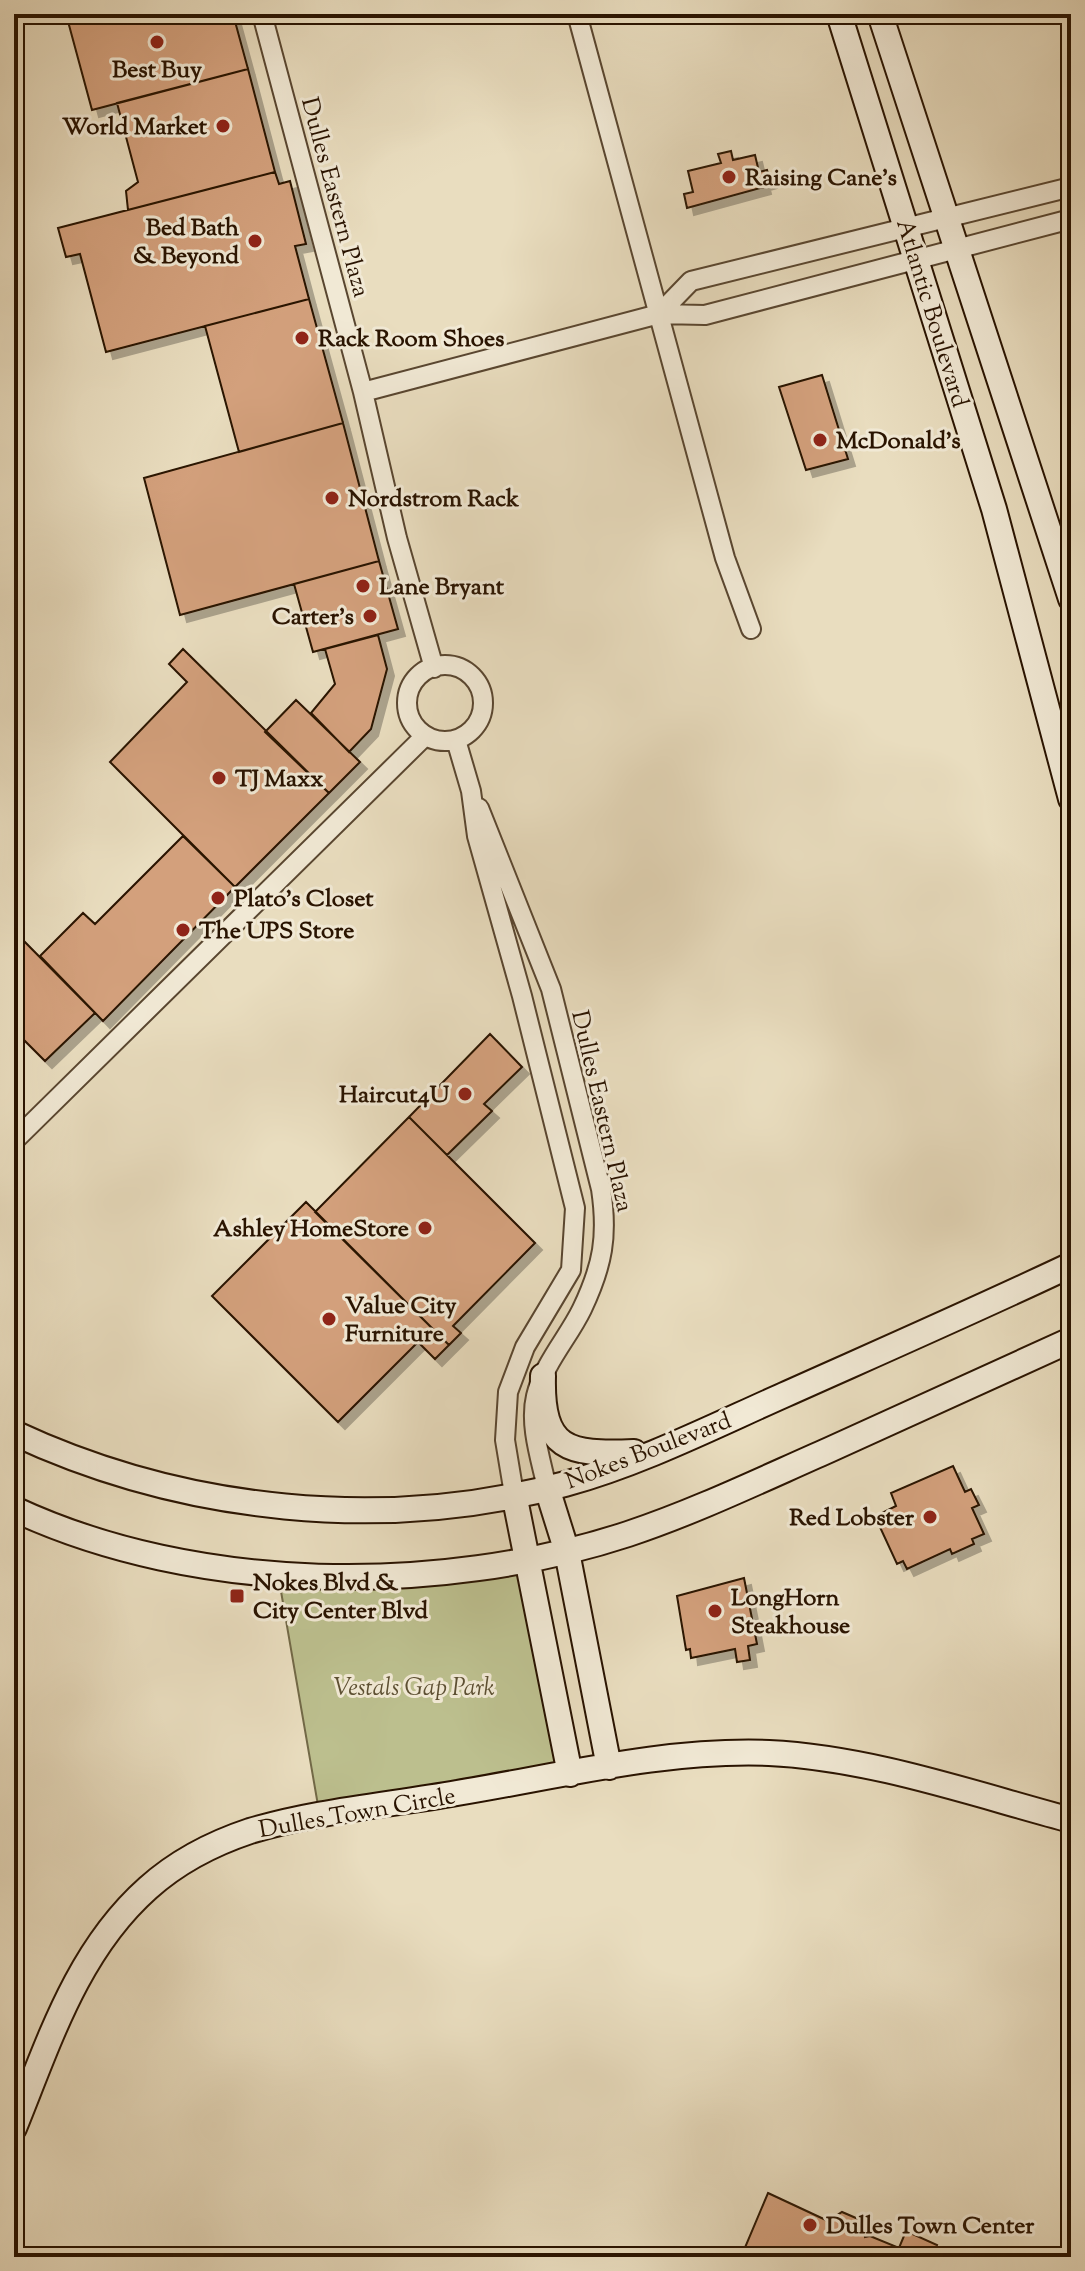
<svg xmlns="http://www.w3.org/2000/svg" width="1085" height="2271" viewBox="0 0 1085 2271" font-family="'Sorts Mill Goudy',serif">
	<defs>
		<filter id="shadow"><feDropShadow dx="7" dy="7" stdDeviation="0" flood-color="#0004"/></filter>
	</defs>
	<rect width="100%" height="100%" fill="#e9ddbf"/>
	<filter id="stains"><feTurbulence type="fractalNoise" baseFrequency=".0025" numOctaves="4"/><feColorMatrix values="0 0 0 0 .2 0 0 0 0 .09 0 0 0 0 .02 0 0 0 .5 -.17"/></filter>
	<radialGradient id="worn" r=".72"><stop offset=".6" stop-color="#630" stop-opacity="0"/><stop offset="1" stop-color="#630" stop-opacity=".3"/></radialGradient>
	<path fill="#bcbf8e" stroke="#726947" stroke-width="2" d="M529 1560 570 1774 320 1817 278 1574Z"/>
	<path fill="#d3a07b" stroke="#291300" stroke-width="2" filter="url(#shadow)" d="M66 14H233L248 69 92 110Z
		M248 69 275 172 128 210 126 191 138 182 117 103Z
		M731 151 733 160 755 155 759 172 767 170 770 181 763 183 764 187 687 208 684 194 693 192 688 171 721 163 718 154Z
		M275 172 279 184 290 181 306 244 295 246 309 299 106 352 80 254 66 257 58 228Z
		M309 299 343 423 239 452 205 326Z
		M822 375 848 459 806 470 779 387Z
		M343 423 379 561 180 615 144 478Z
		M379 561 398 629 313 652 294 584Z
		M378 635 387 669 371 729 349 752 311 713 335 684 325 649Z
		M183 649 329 793 235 887 110 762 187 682 169 664Z
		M296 700 360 762 329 793 265 732Z
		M183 836 235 887 103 1021 40 956 83 913 95 924Z
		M14 931 95 1013 45 1061 14 1030Z
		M490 1034 522 1067 484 1104 492 1111 447 1155 409 1117Z
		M409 1117 535 1243 453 1326 461 1333 449 1345 315 1212Z
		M306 1202 449 1345 435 1359 418 1342 338 1422 212 1296Z
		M953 1466 965 1492 971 1489 979 1505 972 1508 984 1534 972 1539 974 1544 952 1554 950 1549 907 1569 903 1561 897 1564 879 1525 886 1522 882 1513 896 1506 891 1493Z
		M744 1578 757 1644 748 1646 750 1660 737 1662 735 1649 691 1658 690 1649 686 1650 677 1596Z
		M768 2193 828 2221 842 2212 863 2221 865 2237 870 2236 899 2248 906 2231 937 2245 932 2257H741Z"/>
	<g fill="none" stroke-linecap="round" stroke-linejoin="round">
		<defs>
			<path id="street" d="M262 14 363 392
				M577 14 725 558 751 629
				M659 314 691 281 1071 187
				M407 703a38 38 0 1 1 76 0a38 38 0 1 1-76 0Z
				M434 668 397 538 363 392 659 314 705 315 1071 219
				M456 740 471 791 477 836 522 996 575 1208 571 1270 525 1347 508 1392 505 1440 514 1494
				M479 808 551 989 601 1189C608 1236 603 1265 582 1309 568 1338 544 1363 536 1396 529 1425 541 1460 547 1488
				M14 1141 425 736"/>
			<path id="secondary" d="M839 14 994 509 1071 799
				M880 14 1071 599
				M543 1376C541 1450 568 1455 634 1452
				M14 1433C183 1512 384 1533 565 1484 641 1463 712 1427 784 1395 880 1352 976 1310 1071 1265
				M547 1488 567 1552 609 1767
				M514 1494 570 1774
				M14 1509C196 1594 439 1596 628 1534 697 1511 763 1479 829 1450 909 1413 990 1377 1071 1340
				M14 2128C49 2042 77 1951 148 1888 177 1862 214 1843 250 1831 316 1811 389 1805 457 1793 560 1776 665 1749 769 1753 872 1758 973 1794 1071 1820"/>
		</defs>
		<use href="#street" stroke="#594630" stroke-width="22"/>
		<use href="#secondary" stroke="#291300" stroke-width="28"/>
		<use href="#street" stroke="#f1e9d5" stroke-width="18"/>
		<use href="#secondary" stroke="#f1e9d5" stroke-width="24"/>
	</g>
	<g fill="#8f2418" stroke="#f1e9d5" stroke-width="3">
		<circle cx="157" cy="42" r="8"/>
		<circle cx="223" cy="126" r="8"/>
		<circle cx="729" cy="177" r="8"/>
		<circle cx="255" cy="241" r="8"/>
		<circle cx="302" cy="338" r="8"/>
		<circle cx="820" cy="440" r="8"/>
		<circle cx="332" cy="498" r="8"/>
		<circle cx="363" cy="586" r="8"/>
		<circle cx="370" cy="616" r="8"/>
		<circle cx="219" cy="778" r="8"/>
		<circle cx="218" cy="898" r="8"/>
		<circle cx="183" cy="930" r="8"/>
		<circle cx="465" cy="1094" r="8"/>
		<circle cx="425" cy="1228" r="8"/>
		<circle cx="329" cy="1319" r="8"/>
		<circle cx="930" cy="1517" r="8"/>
		<rect x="229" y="1588" width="16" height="16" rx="4"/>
		<circle cx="715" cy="1611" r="8"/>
		<circle cx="810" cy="2225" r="8"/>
	</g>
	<g text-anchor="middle" stroke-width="6" stroke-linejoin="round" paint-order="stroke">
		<g font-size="24" font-weight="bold" fill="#291300" stroke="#f1e9d5" text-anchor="start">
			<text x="157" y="77" text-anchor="middle">Best Buy</text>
			<text x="207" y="134" text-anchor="end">World Market</text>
			<text x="745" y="185">Raising Cane's</text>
			<text x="239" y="235" text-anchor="end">Bed Bath<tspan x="239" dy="28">&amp; Beyond</tspan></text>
			<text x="318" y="346">Rack Room Shoes</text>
			<text x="836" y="448">McDonald's</text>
			<text x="348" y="506">Nordstrom Rack</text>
			<text x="379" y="594">Lane Bryant</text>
			<text x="354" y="624" text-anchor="end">Carter's</text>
			<text x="235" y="786">TJ Maxx</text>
			<text x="234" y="906">Plato's Closet</text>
			<text x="199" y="938">The UPS Store</text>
			<text x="449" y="1102" text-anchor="end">Haircut4U</text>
			<text x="409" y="1236" text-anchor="end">Ashley HomeStore</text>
			<text x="345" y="1313">Value City<tspan x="345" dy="28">Furniture</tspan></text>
			<text x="914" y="1525" text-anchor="end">Red Lobster</text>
			<text x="253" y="1590">Nokes Blvd &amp;<tspan x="253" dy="28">City Center Blvd</tspan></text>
			<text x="731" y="1605">LongHorn<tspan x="731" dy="28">Steakhouse</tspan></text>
			<text x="826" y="2233">Dulles Town Center</text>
		</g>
		<g font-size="24" fill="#291300" stroke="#f1e9d5">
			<text transform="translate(336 197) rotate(75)" y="8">Dulles Eastern Plaza</text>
			<text transform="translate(933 313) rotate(73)" y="8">Atlantic Boulevard</text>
			<text transform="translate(603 1111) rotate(77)" y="8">Dulles Eastern Plaza</text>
			<text transform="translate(648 1450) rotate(-21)" y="8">Nokes Boulevard</text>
			<text transform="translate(357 1812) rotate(-10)" y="8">Dulles Town Circle</text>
		</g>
		<g font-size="24" font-style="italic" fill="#5c4f32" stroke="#f1e9d5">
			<text x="414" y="1695">Vestals Gap Park</text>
		</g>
	</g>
	<rect width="1085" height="2271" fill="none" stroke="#e9ddbf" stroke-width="48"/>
	<rect x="16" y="16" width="1053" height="2239" fill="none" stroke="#291300" stroke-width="4"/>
	<rect x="24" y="24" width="1037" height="2223" fill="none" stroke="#291300" stroke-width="2"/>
	<rect width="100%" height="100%" filter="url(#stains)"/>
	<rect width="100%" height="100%" fill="url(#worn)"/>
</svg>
